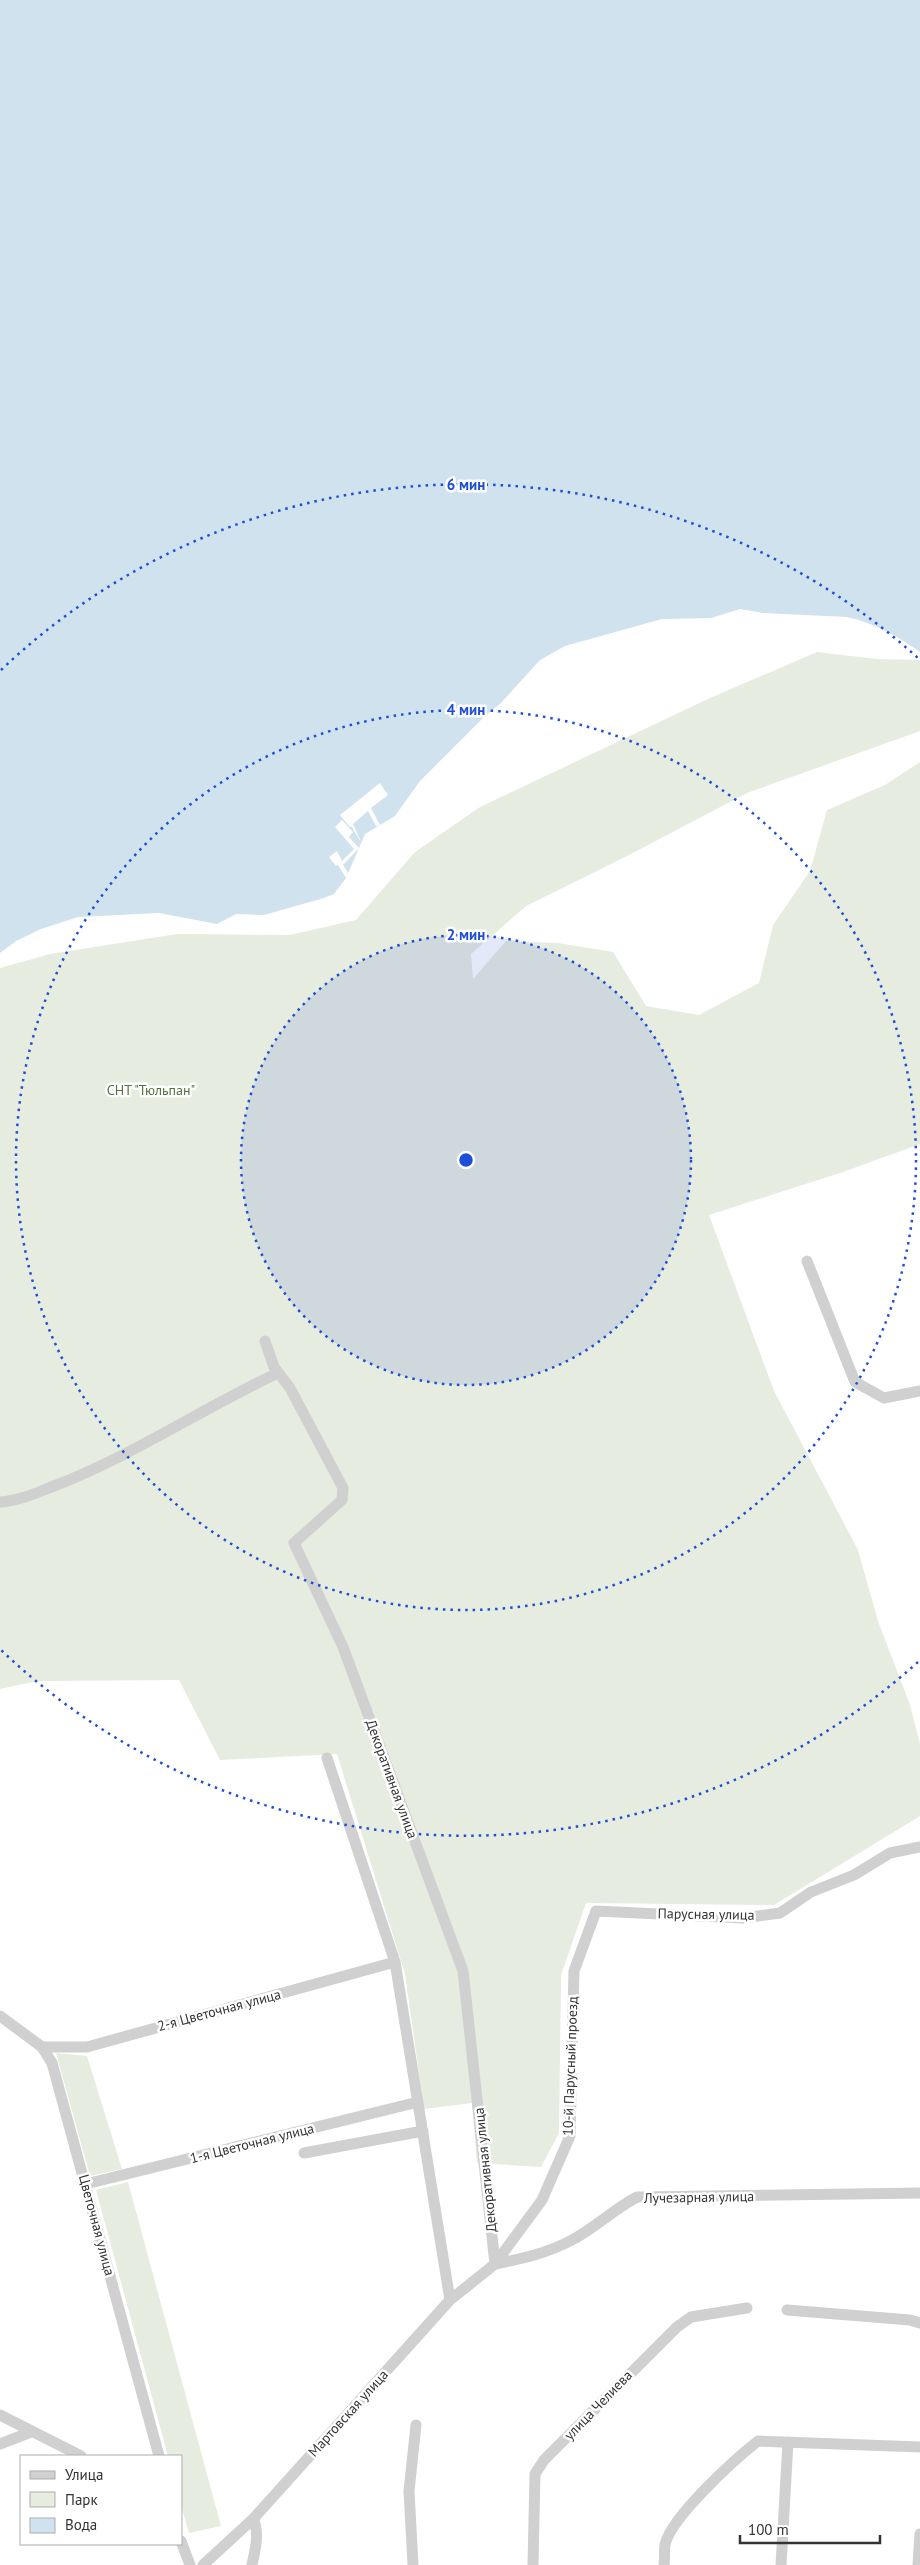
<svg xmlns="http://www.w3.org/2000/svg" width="920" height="2565" viewBox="0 0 920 2565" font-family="'PT Sans',sans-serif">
	<rect width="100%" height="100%" fill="#fff"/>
	<path fill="#e6ecdf" d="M817 652 877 659 920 660V731L747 793 629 855 526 906 471 954 473 979 506 941 558 943 613 952 646 1006 699 1015 759 983 773 925 810 871 827 810 885 785 920 762V1144L843 1172 709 1215 774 1391 858 1550 878 1621 910 1705 920 1744V1816L774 1905 586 1903 561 1975 559 2133 541 2167 477 2163 472 2103 424 2109 405 1974 337 1754 220 1760 179 1680 37 1681 0 1689V968L50 954 177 934 290 935 356 920 415 852 480 807 710 698Z
		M56 2053 87 2056 122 2169 90 2176Z
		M128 2182 221 2526 189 2533 181 2505V2456H168L96 2190Z"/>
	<path fill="#cfe2ee" d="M0 0H920V652C898 636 874 623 847 617L763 613 740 609 711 618 662 619 565 646 540 660 501 703 486 715 420 781 395 816 365 834 346 878 334 894 324 898 264 915 236 914 217 924 159 913 78 917 41 929 16 941 0 953Z"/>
	<path fill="#fff" d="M380 783 388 795 371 808 380 825 376 826 368 811 353 824 361 842 351 826 350 827 340 815Z
		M342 820 353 832 349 837 359 848 343 865 348 873 346 878 338 865 336 866 329 857 337 851 342 861 354 849 335 827Z"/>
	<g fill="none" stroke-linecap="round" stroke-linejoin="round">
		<path stroke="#d0d0d0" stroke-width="11" d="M807 1261 855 1382 884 1398 920 1391
			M265 1341 274 1367 290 1388 343 1488 342 1500 294 1543 343 1647 463 1971 495 2264
			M0 1502C19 1501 36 1493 54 1486 132 1456 203 1408 278 1373
			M327 1758 395 1962 450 2300
			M0 2016 42 2047 52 2063 159 2456
			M42 2047H87L395 1962
			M304 2153 423 2131
			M86 2184 418 2102
			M495 2264C521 2259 548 2253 572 2240 595 2228 614 2209 637 2197L920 2193
			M787 2310 910 2320 920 2323
			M0 2415 81 2456
			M0 2444 31 2432
			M181 2541 190 2565
			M203 2565 253 2519 450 2300 495 2264 542 2200 570 2136 574 1971 596 1911 743 1918 780 1913 811 1892 854 1875 890 1853 920 1847
			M252 2565C255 2550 260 2533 253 2519
			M413 2565 409 2491 416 2425
			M533 2565 535 2474 544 2460 677 2327 691 2317 747 2308
			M664 2565C665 2559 664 2552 665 2545 670 2518 735 2459 758 2441L920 2447
			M781 2565 788 2442
			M918 2565 920 2534"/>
	</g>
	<circle cx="466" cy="1160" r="225" fill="#1d4ed8" fill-opacity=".12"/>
	<g fill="none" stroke="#1d4ed8" stroke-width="2.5" stroke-dasharray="2.5 5">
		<circle cx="466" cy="1160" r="225"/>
		<circle cx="466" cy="1160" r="450"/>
		<path d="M918 1662A675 675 0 0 1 1 1650M1 670A675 675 0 0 1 918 658"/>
	</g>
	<g text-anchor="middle" stroke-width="5" stroke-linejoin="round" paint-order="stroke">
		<g font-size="14" fill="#56703f" stroke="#fff">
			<text x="151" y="1095">СНТ "Тюльпан"</text>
		</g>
		<g font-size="14" fill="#333" stroke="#fff">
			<text transform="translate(392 1779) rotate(70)" y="5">Декоративная улица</text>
			<text transform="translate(706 1914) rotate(1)" y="5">Парусная улица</text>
			<text transform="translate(219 2010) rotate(-15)" y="5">2-я Цветочная улица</text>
			<text transform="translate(570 2066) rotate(-88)" y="5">10-й Парусный проезд</text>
			<text transform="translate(252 2143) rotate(-14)" y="5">1-я Цветочная улица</text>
			<text transform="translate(485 2170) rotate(-96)" y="5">Декоративная улица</text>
			<text transform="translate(699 2197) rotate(-1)" y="5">Лучезарная улица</text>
			<text transform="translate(97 2225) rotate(75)" y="5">Цветочная улица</text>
			<text transform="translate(598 2405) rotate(-46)" y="5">улица Челиева</text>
			<text transform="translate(348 2413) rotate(-48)" y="5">Мартовская улица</text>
		</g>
	</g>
	<circle cx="466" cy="1160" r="8" fill="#1d4ed8" stroke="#fff" stroke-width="2.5"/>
	<g font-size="15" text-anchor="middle" font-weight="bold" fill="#1d4ed8" stroke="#fff" stroke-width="5" stroke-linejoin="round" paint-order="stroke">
		<text x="466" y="490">6 мин</text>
		<text x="466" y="715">4 мин</text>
		<text x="466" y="940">2 мин</text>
	</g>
	<rect x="20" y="2455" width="162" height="90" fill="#ffffff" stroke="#adadad"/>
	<rect x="30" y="2471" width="25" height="8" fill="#d0d0d0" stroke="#adadad"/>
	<text x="65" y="2480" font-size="15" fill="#333333">Улица</text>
	<rect x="30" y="2492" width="25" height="15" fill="#e6ecdf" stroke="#adadad"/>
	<text x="65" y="2505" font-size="15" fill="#333333">Парк</text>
	<rect x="30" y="2518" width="25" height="15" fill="#cfe2ee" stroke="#adadad"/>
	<text x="65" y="2530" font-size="15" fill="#333333">Вода</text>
	<path d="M740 2535v8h140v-8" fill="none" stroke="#333333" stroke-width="2.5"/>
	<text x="748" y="2535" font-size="15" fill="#333333" stroke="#ffffff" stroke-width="4" paint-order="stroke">100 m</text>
</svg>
